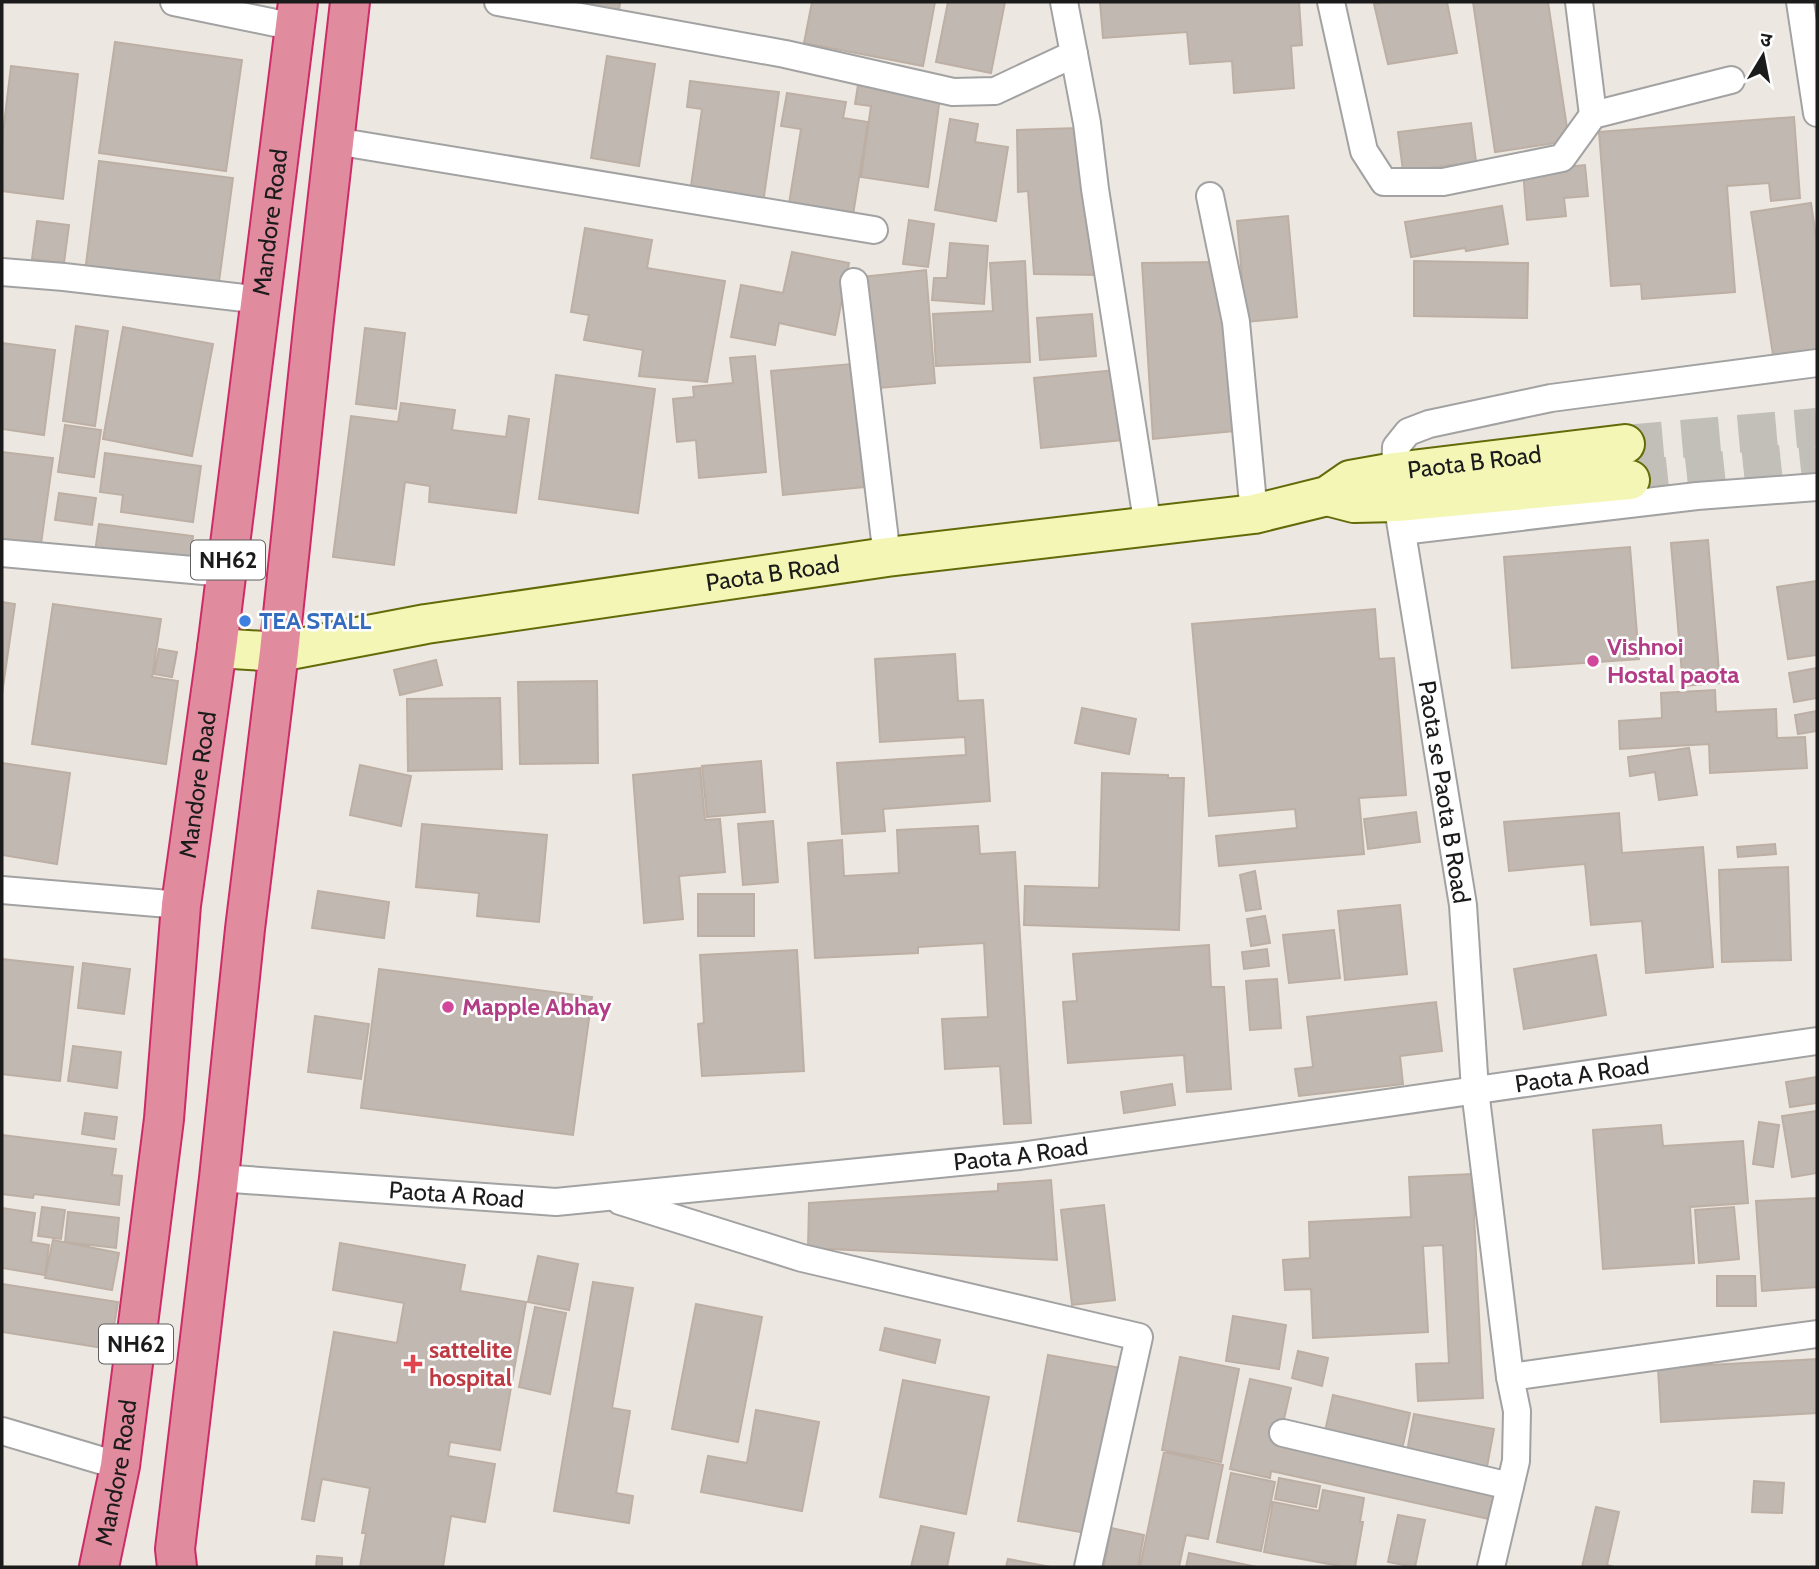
<svg xmlns="http://www.w3.org/2000/svg" width="1819" height="1569" viewBox="0 0 1819 1569" font-family="Cabin,'Noto Sans Devanagari',sans-serif">
	<rect width="100%" height="100%" fill="#ece8e1"/>
	<path fill="#c1b8b1" stroke="#bdafa4" stroke-width="2" d="M563 2H620L619 11Z
		M812 2H935L923 66 804 43Z
		M948 2H1005L991 73 936 62Z
		M1100 2H1299L1302 45 1291 46 1294 88 1234 93 1232 61 1190 64 1187 32 1103 38Z
		M1385 2H1447L1457 53 1388 64 1374 4Z
		M1473 2H1548L1569 141 1495 152Z
		M115 42 242 60 226 171 99 153Z
		M607 56 655 64 639 166 591 158Z
		M11 66 78 74 63 199 2 191V141Z
		M690 81 779 92 763 203 690 193 702 109 687 107Z
		M858 85 940 97 928 187 861 177 871 106 855 104Z
		M787 93 846 102 843 118 868 122 852 221 788 210 801 129 781 126Z
		M1794 117 1800 198 1771 201 1769 183 1727 186 1735 292 1642 299 1641 284 1611 286 1599 132Z
		M950 119 978 124 975 142 1008 147 996 221 935 210Z
		M1471 123 1476 162 1403 171 1398 132Z
		M1078 128 1099 275 1034 274 1028 191 1018 192 1017 130Z
		M99 161 233 178 218 289 85 272Z
		M1585 165 1588 196 1564 198 1566 216 1527 220 1523 171Z
		M1811 203 1817 243V349L1773 355 1751 212Z
		M1502 206 1508 244 1466 251 1465 248 1411 257 1405 222Z
		M1288 216 1297 317 1246 322 1237 221Z
		M909 220 934 224 928 267 903 264Z
		M37 221 69 225 64 263 32 259Z
		M585 228 652 240 647 268 725 281 707 382 639 376 643 350 584 340 589 315 571 312Z
		M950 243 988 246 984 304 932 300 934 278H947Z
		M792 252 849 263 835 335 779 323 775 345 731 337 741 285 783 293Z
		M1025 261 1030 362 936 366 933 314 993 311 990 263Z
		M1414 261 1528 263 1527 318 1414 316Z
		M1220 262 1234 431 1153 439 1142 263Z
		M926 270 935 383 879 388 877 359 868 360 862 277Z
		M1092 314 1096 356 1040 360 1037 318Z
		M76 326 108 331 95 426 63 421Z
		M123 327 213 344 192 456 103 439Z
		M365 328 405 333 396 409 356 404Z
		M2 343 55 350 44 435 2 429Z
		M755 356 766 472 699 478 696 440 677 442 673 399 694 397 693 387 733 383 730 358Z
		M852 364 864 487 783 495 771 371Z
		M1116 370 1123 440 1041 448 1034 378Z
		M556 375 655 389 638 513 539 499Z
		M401 403 455 410 452 430 506 437 509 416 529 419 516 513 429 502 430 486 405 482 394 565 333 557 351 416 398 422Z
		M65 425 101 430 94 477 58 472Z
		M2 452 53 458 41 544 2 539Z
		M105 453 201 466 193 522 121 512 123 495 100 492Z
		M59 493 96 498 92 525 55 520Z
		M99 524 193 536 190 565 95 552Z
		M1708 540 1720 683 1683 686 1671 543Z
		M1630 547 1639 659 1512 668 1504 557Z
		M1817 581V655L1788 659 1777 587Z
		M2 602 15 604 2 694Z
		M53 604 161 619 152 677 178 681 166 764 32 744Z
		M1375 609 1379 659 1394 658 1406 795 1359 798 1364 854 1219 866 1216 836 1297 828 1295 809 1209 816 1192 624Z
		M159 649 177 652 172 677 154 674Z
		M955 654 958 701 983 700 990 801 883 809 885 831 842 834 837 763 966 755 965 737 880 742 875 659Z
		M436 660 442 685 400 695 394 670Z
		M1817 668V698L1794 702 1789 673Z
		M597 681 598 763 520 764 518 682Z
		M1715 690 1716 712 1776 709 1777 738 1805 737 1807 768 1710 773 1709 744 1620 749 1619 721 1662 718 1661 693Z
		M500 698 502 769 408 771 407 699Z
		M1082 708 1136 719 1129 754 1075 743Z
		M1817 711V731L1798 734 1795 715Z
		M1689 748 1697 795 1659 800 1655 772 1630 776 1628 757Z
		M761 761 765 812 707 817 702 766Z
		M2 763 70 773 57 864 2 855Z
		M360 765 411 776 401 826 350 815Z
		M700 768 705 820 720 819 725 872 679 876 683 919 644 923 633 775Z
		M1102 773 1168 775V778H1184L1179 930 1024 925 1025 886 1099 888Z
		M1416 812 1420 842 1368 849 1364 819Z
		M1619 813 1622 853 1703 847 1713 967 1646 973 1642 921 1591 925 1585 864 1509 871 1504 822Z
		M773 821 778 882 743 885 738 824Z
		M422 824 547 835 539 922 477 916 479 893 416 887Z
		M978 826 980 854 1015 852 1031 1123 1004 1124 1000 1066 945 1069 942 1019 988 1017 984 943 918 947V953L815 958 808 843 842 840 844 876 899 873 897 830Z
		M1775 844 1776 854 1738 857 1737 847Z
		M1788 867 1791 960 1722 962 1719 870Z
		M1255 871 1261 909 1246 911 1240 875Z
		M318 891 389 902 384 938 312 928Z
		M698 894H754V936H698Z
		M1400 905 1407 974 1345 980 1338 911Z
		M1265 916 1270 943 1251 946 1247 919Z
		M1334 930 1340 978 1289 983 1283 935Z
		M1209 945 1211 987H1224L1231 1089 1187 1092 1184 1055 1068 1063 1063 1002 1077 1001 1073 954Z
		M1267 949 1269 966 1244 969 1242 952Z
		M797 950 804 1071 702 1076 698 1024 704 1023 700 955Z
		M1596 955 1606 1015 1524 1029 1514 969Z
		M2 959 73 967 60 1081 2 1074Z
		M83 963 130 969 124 1014 78 1008Z
		M379 969 592 997 573 1135 361 1108Z
		M1277 979 1281 1028 1250 1030 1246 981Z
		M1436 1002 1442 1051 1400 1056 1403 1084 1299 1096 1295 1069 1313 1067 1307 1017Z
		M315 1016 369 1024 361 1079 308 1072Z
		M73 1046 121 1052 117 1088 68 1081Z
		M1817 1077V1103L1790 1107 1786 1082Z
		M1172 1084 1175 1105 1124 1113 1121 1092Z
		M1817 1111V1173L1792 1177 1782 1116Z
		M85 1113 117 1117 114 1139 82 1134Z
		M1759 1122 1779 1125 1773 1167 1753 1164Z
		M1661 1125 1663 1146 1743 1141 1748 1203 1690 1207 1694 1263 1603 1269 1593 1130Z
		M2 1135 116 1149 112 1175 122 1176 119 1205 34 1194 33 1198 2 1194Z
		M1472 1174 1483 1398 1418 1401 1416 1364 1449 1363 1443 1245 1423 1246 1428 1332 1313 1338 1311 1289 1285 1290 1283 1260 1310 1258 1309 1222 1411 1217 1409 1177Z
		M1051 1180 1057 1260 808 1248 809 1203 998 1191V1184Z
		M1817 1198V1287L1762 1291 1756 1201Z
		M1104 1205 1115 1300 1072 1305 1061 1210Z
		M42 1207 65 1210 61 1239 38 1236Z
		M1734 1207 1739 1259 1699 1263 1695 1210Z
		M2 1208 35 1213 31 1242 49 1245 45 1275 2 1268Z
		M68 1212 119 1218 116 1248 65 1242Z
		M53 1240 119 1253 112 1290 45 1278Z
		M340 1243 465 1265 460 1291 526 1302 500 1450 450 1442 448 1456 495 1464 485 1522 451 1516 443 1567H360L366 1533H362L370 1488 322 1479 314 1521 302 1519 334 1332 397 1343 404 1303 333 1290Z
		M538 1256 578 1264 569 1310 528 1302Z
		M1717 1276H1755L1756 1306H1717Z
		M593 1282 633 1288 612 1408 630 1411 616 1493 633 1496 629 1523 554 1511Z
		M2 1284 118 1302 110 1349 2 1332Z
		M696 1304 762 1317 738 1442 672 1429Z
		M535 1307 566 1313 550 1394 519 1387Z
		M1233 1316 1286 1325 1279 1369 1226 1361Z
		M885 1328 940 1340 935 1363 880 1350Z
		M1298 1351 1328 1358 1322 1386 1292 1378Z
		M1048 1355 1121 1368 1092 1534 1018 1521Z
		M1180 1357 1239 1369 1221 1462 1162 1450Z
		M1817 1359V1413L1661 1422 1658 1368Z
		M1250 1379 1291 1388 1280 1437 1497 1486 1489 1519 1271 1471 1270 1478 1230 1469Z
		M903 1380 989 1397 966 1514 880 1497Z
		M1333 1395 1410 1413 1401 1454 1324 1436Z
		M756 1410 819 1422 802 1511 701 1492 708 1456 747 1463Z
		M1414 1414 1494 1429 1486 1472 1406 1457Z
		M1164 1452 1223 1465 1208 1539 1186 1535 1179 1567H1140Z
		M1231 1473 1275 1482 1261 1551 1217 1542Z
		M1279 1478 1320 1486 1316 1507 1275 1499Z
		M1754 1481 1784 1483 1782 1513 1752 1512Z
		M1323 1490 1364 1498 1360 1522H1363L1355 1567H1345L1264 1552 1273 1502 1319 1511Z
		M1596 1507 1619 1512 1607 1565 1614 1567H1582Z
		M1398 1515 1425 1520 1415 1567 1388 1562Z
		M921 1526 954 1533 947 1567H911Z
		M1111 1528 1144 1535 1138 1567H1104Z
		M1189 1553 1257 1567H1186Z
		M317 1556 342 1558V1567H316Z
		M1008 1559 1051 1567H1006Z"/>
	<g fill="none" stroke-linecap="round" stroke-linejoin="round">
		<path stroke="#c2bfb9" stroke-width="38" stroke-dasharray="38 19" stroke-linecap="butt" d="M1625 444 1817 427
			M1630 480 1817 460"/>
		<defs>
			<g id="street">
				<path d="M174 2 295 27"/>
				<path d="M498 2 785 54 953 92 995 91 1074 54 1064 2"/>
				<path d="M1331 2 1364 151 1384 182H1443L1562 158 1593 115 1731 80"/>
				<path d="M1579 2 1593 115"/>
				<path d="M1800 2 1817 113"/>
				<path d="M1074 54 1087 123 1095 189 1148 527"/>
				<path d="M335 141 874 230"/>
				<path d="M1210 196 1236 322 1254 514"/>
				<path d="M2 272 64 277 261 300"/>
				<path d="M854 282 887 557"/>
				<path d="M1402 531 1697 496 1817 487"/>
				<path d="M2 553 226 573"/>
				<path d="M2 890 181 905"/>
				<path id="s1" d="M219 1178 556 1202 1020 1156 1817 1041"/>
				<path d="M620 1201 802 1258 1139 1337 1088 1567"/>
				<path d="M1510 1377 1817 1334"/>
				<path d="M2 1431 120 1466"/>
				<path d="M1283 1433 1510 1486"/>
				<path d="M1491 1567 1516 1461 1517 1411 1510 1377 1475 1090 1463 905 1397 502 1395 472 1396 447 1408 432 1429 424 1551 398 1817 363"/>
			</g>
			<g id="secondary">
				<path d="M1327 496 1354 503 1397 502 1630 480"/>
				<path id="s2" d="M217 648 279 652 426 624 887 557 1254 514 1327 496 1350 480 1395 472 1625 444"/>
			</g>
			<g id="highway">
				<path id="s3" d="M99 1567 120 1466 164 1119 181 905 217 648 298 2"/>
				<path d="M177 1567 175 1549 219 1178 245 929 279 652 314 319 350 2"/>
			</g>
		</defs>
		<use href="#street" stroke="#a2a2a2" stroke-width="30"/>
		<use href="#secondary" stroke="#636b09" stroke-width="42"/>
		<use href="#highway" stroke="#cd2b67" stroke-width="42"/>
		<use href="#street" stroke="#fff" stroke-width="26"/>
		<use href="#secondary" stroke="#f4f6b6" stroke-width="38"/>
		<use href="#highway" stroke="#e18b9e" stroke-width="38"/>
	</g>
	<circle fill="#3f7fe0" stroke="#fff" stroke-width="2.5" cx="245" cy="621" r="7"/>
	<g fill="#d1479c" stroke="#fff" stroke-width="2.5">
		<circle cx="1593" cy="661" r="7"/>
		<circle cx="448" cy="1007" r="7"/>
	</g>
	<path fill="#e0444e" stroke="#fff" stroke-width="2.5" d="M409.5 1353.5h7v7h7v7h-7v7h-7v-7h-7v-7h7z"/>
	<g text-anchor="middle" stroke-width="5" stroke-linejoin="round" paint-order="stroke">
		<g fill="#fff" stroke="#5f5f5f" stroke-width="2">
			<rect x="191" y="540.5" width="74" height="39" rx="5"/>
			<rect x="99" y="1324.5" width="74" height="39" rx="5"/>
		</g>
		<g font-size="23" font-weight="bold" fill="#1b1b1b">
			<text x="228" y="568">NH62</text>
			<text x="136" y="1352">NH62</text>
		</g>
		<g font-size="24" fill="#1b1b1b" stroke="#fff">
			<text dy="8" stroke="none"><textPath href="#s3" startOffset="1356">Mandore Road</textPath></text>
			<text dy="8" stroke="none"><textPath href="#s2" startOffset="1276">Paota B Road</textPath></text>
			<text dy="8" stroke="none"><textPath href="#s2" startOffset="562">Paota B Road</textPath></text>
			<text dy="8" stroke="none"><textPath href="#s3" startOffset="789">Mandore Road</textPath></text>
			<text transform="translate(1444 792) rotate(81)" y="8">Paota se Paota B Road</text>
			<text dy="8" stroke="none"><textPath href="#s1" startOffset="1372">Paota A Road</textPath></text>
			<text dy="8" stroke="none"><textPath href="#s1" startOffset="805">Paota A Road</textPath></text>
			<text dy="8" stroke="none"><textPath href="#s1" startOffset="238">Paota A Road</textPath></text>
			<text dy="8" stroke="none"><textPath href="#s3" startOffset="96">Mandore Road</textPath></text>
		</g>
		<g font-size="24" font-weight="bold" fill="#366cbe" stroke="#fff" text-anchor="start">
			<text x="259" y="629">TEA STALL</text>
		</g>
		<g font-size="24" font-weight="bold" fill="#b23c85" stroke="#fff" text-anchor="start">
			<text x="1607" y="655">Vishnoi<tspan x="1607" dy="28">Hostal paota</tspan></text>
			<text x="462" y="1015">Mapple Abhay</text>
		</g>
		<g font-size="24" font-weight="bold" fill="#be3a42" stroke="#fff" text-anchor="start">
			<text x="429" y="1358">sattelite<tspan x="429" dy="28">hospital</tspan></text>
		</g>
	</g>
	<rect width="1819" height="1569" fill="none" stroke="#1b1b1b" stroke-width="7"/>
	<g transform="translate(1763 56) rotate(10)" stroke="#ffffff" stroke-width="5" paint-order="stroke">
	<path d="M0-5L12 26L0 18L-12 26Z" fill="#1b1b1b"/>
	<text y="-10" font-size="19" font-weight="bold" text-anchor="middle" fill="#1b1b1b">उ</text>
	</g>
</svg>
